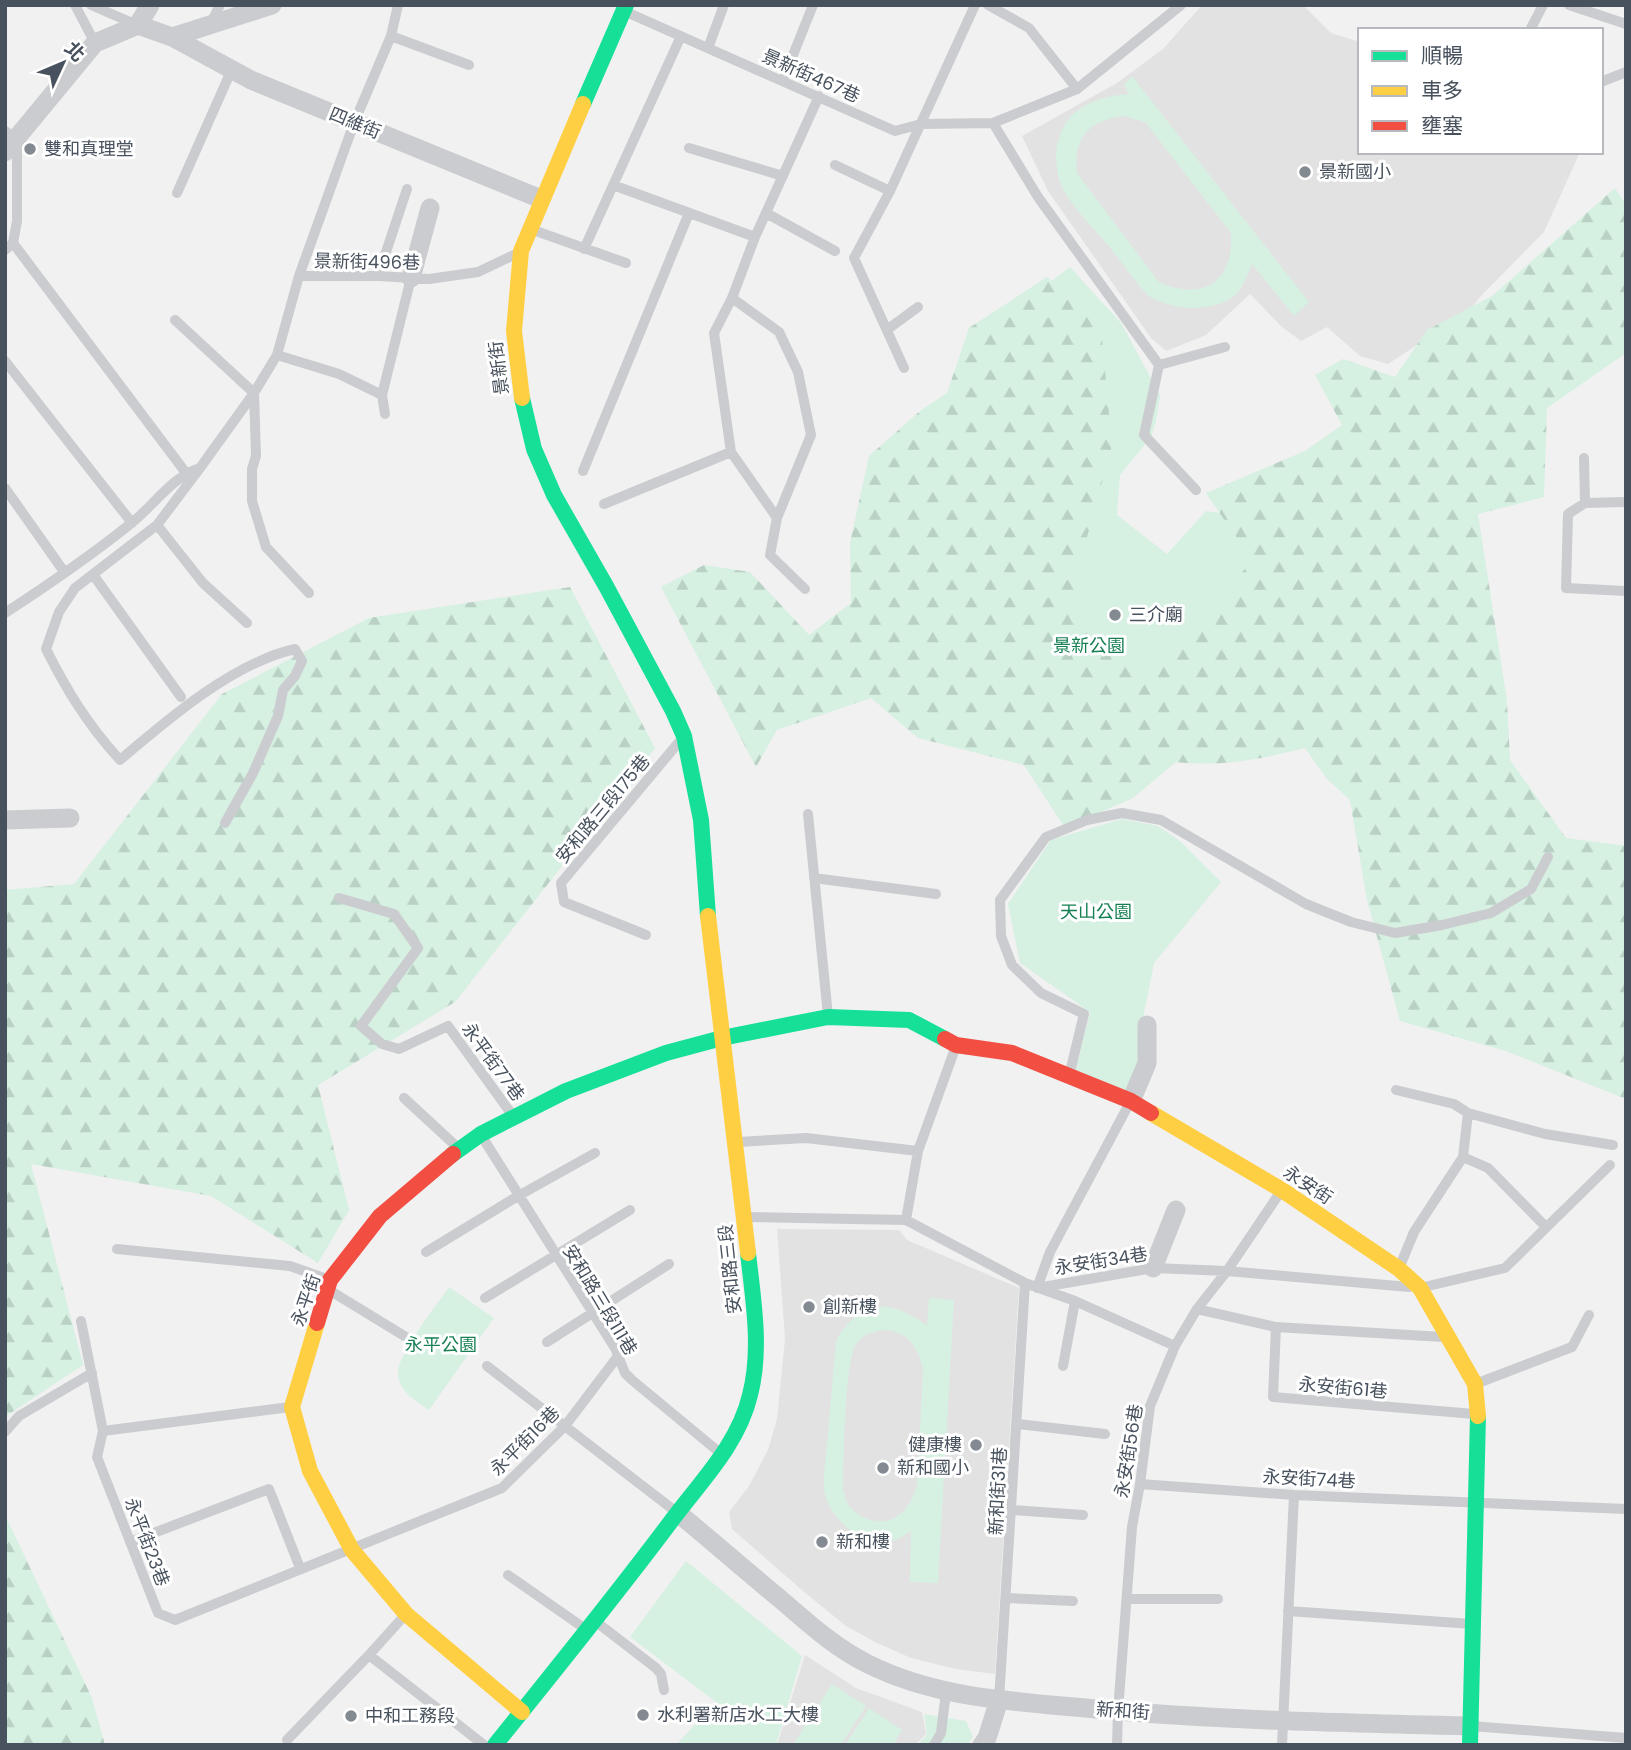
<svg xmlns="http://www.w3.org/2000/svg" width="1631" height="1750" viewBox="0 0 1631 1750" font-family="Poppins,'Noto Sans TC',sans-serif">
	<defs>
		<pattern id="forest-firs" width="22" height="20" patternUnits="userSpaceOnUse" patternTransform="scale(1.75)"><rect width="22" height="20" fill="#d6f0e2"/><path d="M5 1l3.5 6h-7zM16 11l3.5 6h-7z" fill="#b9d0c4"/></pattern>
	</defs>
	<rect width="100%" height="100%" fill="#f1f1f1"/>
	<path fill="#e3e2e3" d="M1202 5H1303L1331 33 1360 42V152H1580L1544 232 1480 297 1447 341 1429 337 1388 364 1360 356 1327 327 1301 341 1282 327 1250 294 1206 335 1166 351 1151 338 1048 191 1022 136 1117 83 1163 49Z
		M777 1229 899 1230 907 1240 1019 1288 995 1674 956 1669 911 1658 877 1643 846 1626 803 1591 732 1529 729 1512 749 1486 768 1450 777 1419 785 1339Z
		M805 1655 856 1688 922 1712 926 1734 915 1745H777Z"/>
	<path fill="#d6f0e2" fill-rule="evenodd" d="M1132 76 1309 302 1294 316 1252 264C1247 276 1242 292 1230 299 1208 312 1174 310 1152 298 1142 292 1120 260 1111 249 1096 230 1076 212 1064 191 1058 181 1056 166 1056 155 1059 112 1090 97 1129 94L1124 85ZM1123 116 1145 122 1231 233C1234 282 1203 302 1159 282L1077 173C1073 137 1089 121 1123 116Z
		M1070 267 1121 323 1160 395 1156 421 1151 437 1120 475 1117 515 1167 554 1206 511 1233 515 1257 534 1311 726 1167 739 958 502 985 330Z
		M1122 819 1158 826 1180 841 1221 882 1154 963 1142 1023 1146 1053 1126 1094 1075 1072 1090 1012 1020 963 1008 904 1051 840Z
		M449 1287 494 1318 429 1410C416 1401 398 1391 398 1373 398 1353 437 1305 449 1287Z
		M929 1298 954 1300 938 1583 910 1582 911 1531C892 1544 878 1549 857 1535 844 1527 831 1513 826 1498 821 1482 826 1461 827 1444 830 1410 833 1375 836 1341 847 1319 870 1301 896 1309 907 1312 917 1319 927 1325ZM884 1330C908 1331 919 1348 923 1370L917 1485C910 1509 895 1528 868 1519 862 1517 853 1512 849 1506 846 1502 845 1495 843 1490 844 1460 844 1367 856 1344 862 1335 874 1331 884 1330Z
		M686 1561 802 1656 776 1745H676L716 1702 630 1637Z
		M832 1684 866 1706 841 1745H793Z
		M869 1708 902 1730 893 1745H845Z
		M924 1714 966 1721 973 1737 967 1745H917L927 1735Z"/>
	<path fill="url(#forest-firs)" d="M1615 188 1626 205V353L1547 408 1544 497 1478 514 1507 701 1510 760 1566 838 1626 846V1099L1506 1051 1400 1021 1367 900 1350 800 1327 779 1305 748C1260 759 1223 767 1176 762L1133 798 1065 828 1024 765 918 738 871 698 777 730 756 767 661 587 704 565 750 572 809 635 851 603 850 543 869 456 920 411 947 393 969 328 1047 277 1100 316 1112 446 1078 570 1072 619 1117 662 1154 660 1229 588 1252 560 1206 493 1305 451 1342 425 1315 375 1343 359 1395 377 1427 330 1492 296Z
		M570 587 655 748 455 1002 318 1085 349 1210 318 1263 211 1196 31 1164 83 1365 5 1417V890L74 884 222 694 369 618Z
		M5 1515 92 1698 105 1745H5Z"/>
	<g fill="none" stroke-linecap="round" stroke-linejoin="round">
		<path stroke="#cbcccf" stroke-width="10" d="M75 5 95 43
			M91 5 137 25
			M988 5 1029 28 1077 89
			M1569 5 1626 24
			M624 11 895 131 921 124 993 123 1077 89 1181 5
			M210 25 220 5
			M1530 30 1543 5
			M391 36 469 65
			M708 48 724 5
			M783 80 813 5
			M1601 82 1626 72
			M993 123 1038 197 1159 365
			M5 131 17 139V221L13 243 5 250
			M689 148 783 176
			M835 165 890 191
			M613 185 755 237
			M177 193 232 69
			M766 213 835 251
			M533 230 626 263
			M13 243 186 473
			M584 249 681 36
			M299 276H378L429 279 478 272 518 253
			M378 276 407 189
			M732 298 779 332 798 372 811 435 777 518
			M175 320 254 393
			M888 329 918 307
			M277 355 339 374 382 395 411 278
			M5 361 132 523
			M1159 365 1144 435 1196 490
			M1159 365 1225 347
			M904 368 854 258 890 191 975 5
			M254 393 256 456 252 469V501L266 547 309 593
			M382 395 385 414
			M1584 458 1585 503
			M200 468 157 525 75 588 59 612 46 649C67 691 88 725 120 760 168 719 233 663 295 649L302 661 295 676 283 690 278 716 253 773 225 823
			M583 471 689 213
			M5 488 65 573
			M1626 502 1585 503 1568 514 1566 588 1626 591
			M604 504 731 452
			M157 525 203 583 247 623
			M94 576 181 697
			M805 589 770 555 777 518 731 452 714 333 732 298 755 237 819 96
			M5 613C48 585 89 557 129 525 153 507 171 477 200 468L254 393 277 355 299 276 354 123 391 36 398 5
			M808 814 828 1016
			M814 878 936 894
			M339 898 394 914 418 948 361 1026 382 1044 399 1049 448 1026 513 1116
			M646 935 564 902 561 883 679 742
			M1070 1072 1084 1014 1041 993 1012 965 1001 936 1000 900 1046 837 1087 820 1122 813 1161 820 1306 904 1351 922 1395 933 1442 925 1491 913 1531 889 1548 857
			M1396 1090 1454 1104 1468 1113 1545 1134 1613 1145
			M404 1098 456 1146
			M481 1135 615 1348 625 1373 632 1380 719 1452
			M738 1142 806 1138 918 1151
			M1463 1157 1488 1168 1546 1227
			M745 1217 906 1220 1025 1283 1075 1301 1175 1346
			M906 1220 918 1151 956 1046
			M117 1249 290 1266 327 1279
			M426 1252 518 1196 595 1153
			M1400 1266 1414 1232 1463 1157 1468 1113
			M1424 1287 1505 1268 1610 1165
			M1037 1288 1153 1268 1227 1271 1409 1287
			M1037 1288 1050 1252 1129 1104
			M329 1290 406 1337
			M485 1298 630 1210
			M1197 1309 1276 1327 1273 1397 1474 1414
			M81 1321 103 1431 97 1457 158 1613 175 1620 502 1488 565 1426 618 1356
			M1276 1327 1443 1337
			M547 1342 669 1264
			M487 1366 675 1511
			M1063 1366 1075 1301
			M1478 1383 1572 1347 1589 1315
			M1018 1424 1105 1434
			M103 1431 290 1407
			M5 1432 19 1416 92 1373
			M1140 1484 1294 1495 1626 1509
			M1013 1510 1083 1515
			M130 1542 269 1489 300 1568
			M508 1575 584 1628
			M1007 1598 1073 1601
			M1127 1599H1218
			M1288 1611 1472 1624
			M595 1621 656 1668 661 1674 664 1690
			M369 1655 405 1615
			M999 1700 1025 1283
			M1471 1726 1626 1738
			M287 1740 369 1655 484 1745
			M934 1745 941 1733 946 1692
			M1117 1745 1118 1711 1132 1527 1140 1484 1150 1406 1175 1346 1197 1309 1227 1271 1281 1191
			M1282 1745 1294 1495"/>
		<path stroke="#cbcccf" stroke-width="19" d="M138 25 150 5
			M172 37 272 5
			M5 152 95 43 138 25 172 37 251 80 541 199
			M411 278 430 208
			M5 820 70 818
			M1131 1101 1147 1063V1025
			M1153 1268 1176 1210
			M678 1513C712 1541 745 1570 779 1598 807 1622 835 1648 868 1664 936 1698 1011 1701 1085 1708 1213 1720 1342 1723 1471 1726
			M982 1745 987 1738 999 1700"/>
		<path stroke="#16e098" stroke-width="16" d="M583 104 626 5
			M522 398 534 449 554 495 606 586 673 711 684 736 701 820 708 916
			M453 1154 481 1134 566 1091 666 1053 722 1038 828 1017 909 1020 945 1039
			M495 1745C556 1669 617 1594 675 1516 704 1478 739 1442 750 1395 762 1349 753 1299 748 1253
			M1470 1745 1478 1416"/>
		<path stroke="#ffcf43" stroke-width="16" d="M522 398 514 331 521 251 583 104
			M708 916 748 1253
			M1151 1113 1282 1190 1399 1269 1420 1288 1475 1384 1478 1416
			M317 1323 292 1407 310 1471 352 1550 406 1614 522 1712"/>
		<path stroke="#f24e42" stroke-width="16" d="M945 1039 956 1045 1012 1053 1131 1101 1151 1113
			M317 1323 330 1280 380 1216 453 1154"/>
	</g>
	<g fill="#838a91" stroke="#fff" stroke-width="2.5">
		<circle cx="30" cy="149" r="7"/>
		<circle cx="1305" cy="172" r="7"/>
		<circle cx="1115" cy="615" r="7"/>
		<circle cx="809" cy="1307" r="7"/>
		<circle cx="976" cy="1445" r="7"/>
		<circle cx="883" cy="1468" r="7"/>
		<circle cx="822" cy="1542" r="7"/>
		<circle cx="643" cy="1715" r="7"/>
		<circle cx="351" cy="1716" r="7"/>
	</g>
	<g text-anchor="middle" stroke-width="6" stroke-linejoin="round" paint-order="stroke">
		<g font-size="18" fill="#48525e" stroke="#fff">
			<text transform="translate(811 76) rotate(24)" y="6">景新街467巷</text>
			<text transform="translate(355 123) rotate(22)" y="6">四維街</text>
			<text transform="translate(367 262) rotate(1)" y="6">景新街496巷</text>
			<text transform="translate(499 368) rotate(-97)" y="6">景新街</text>
			<text transform="translate(603 809) rotate(-50)" y="6">安和路三段175巷</text>
			<text transform="translate(493 1062) rotate(54)" y="6">永平街77巷</text>
			<text transform="translate(1308 1185) rotate(33)" y="6">永安街</text>
			<text transform="translate(1101 1261) rotate(-9)" y="6">永安街34巷</text>
			<text transform="translate(730 1269) rotate(-96)" y="6">安和路三段</text>
			<text transform="translate(306 1300) rotate(-71)" y="6">永平街</text>
			<text transform="translate(600 1300) rotate(59)" y="6">安和路三段111巷</text>
			<text transform="translate(1343 1388) rotate(5)" y="6">永安街61巷</text>
			<text transform="translate(525 1441) rotate(-45)" y="6">永平街16巷</text>
			<text transform="translate(1129 1451) rotate(-81)" y="6">永安街56巷</text>
			<text transform="translate(1309 1479) rotate(3)" y="6">永安街74巷</text>
			<text transform="translate(998 1491) rotate(-87)" y="6">新和街31巷</text>
			<text transform="translate(147 1542) rotate(69)" y="6">永平街23巷</text>
			<text transform="translate(1123 1711) rotate(4)" y="6">新和街</text>
		</g>
		<g font-size="18" fill="#48525e" stroke="#fff" text-anchor="start">
			<text x="44" y="155">雙和真理堂</text>
			<text x="1319" y="178">景新國小</text>
			<text x="1129" y="621">三介廟</text>
			<text x="823" y="1313">創新樓</text>
			<text x="962" y="1451" text-anchor="end">健康樓</text>
			<text x="897" y="1474">新和國小</text>
			<text x="836" y="1548">新和樓</text>
			<text x="657" y="1721">水利署新店水工大樓</text>
			<text x="365" y="1722">中和工務段</text>
		</g>
		<g font-size="18" fill="#178053" stroke="#fff">
			<text x="1089" y="652">景新公園</text>
			<text x="1096" y="918">天山公園</text>
			<text x="441" y="1351">永平公園</text>
		</g>
	</g>
	<rect width="1631" height="1750" fill="none" stroke="#48525e" stroke-width="14"/>
	<rect x="1358" y="28" width="245" height="126" fill="#ffffff" stroke="#b6babf" stroke-width="2"/>
	<rect x="1372" y="51" width="35" height="10" fill="#16e098" stroke="#b6babf" stroke-width="2"/>
	<text x="1421" y="63" font-size="21" fill="#48525e">順暢</text>
	<rect x="1372" y="86" width="35" height="10" fill="#ffcf43" stroke="#b6babf" stroke-width="2"/>
	<text x="1421" y="98" font-size="21" fill="#48525e">車多</text>
	<rect x="1372" y="121" width="35" height="10" fill="#f24e42" stroke="#b6babf" stroke-width="2"/>
	<text x="1421" y="133" font-size="21" fill="#48525e">壅塞</text>
	<g transform="translate(63 63) rotate(46)" stroke="#ffffff" stroke-width="5" paint-order="stroke">
	<path d="M0-5L12 26L0 18L-12 26Z" fill="#48525e"/>
	<text y="-10" font-size="19" font-weight="bold" text-anchor="middle" fill="#48525e">北</text>
	</g>
</svg>
